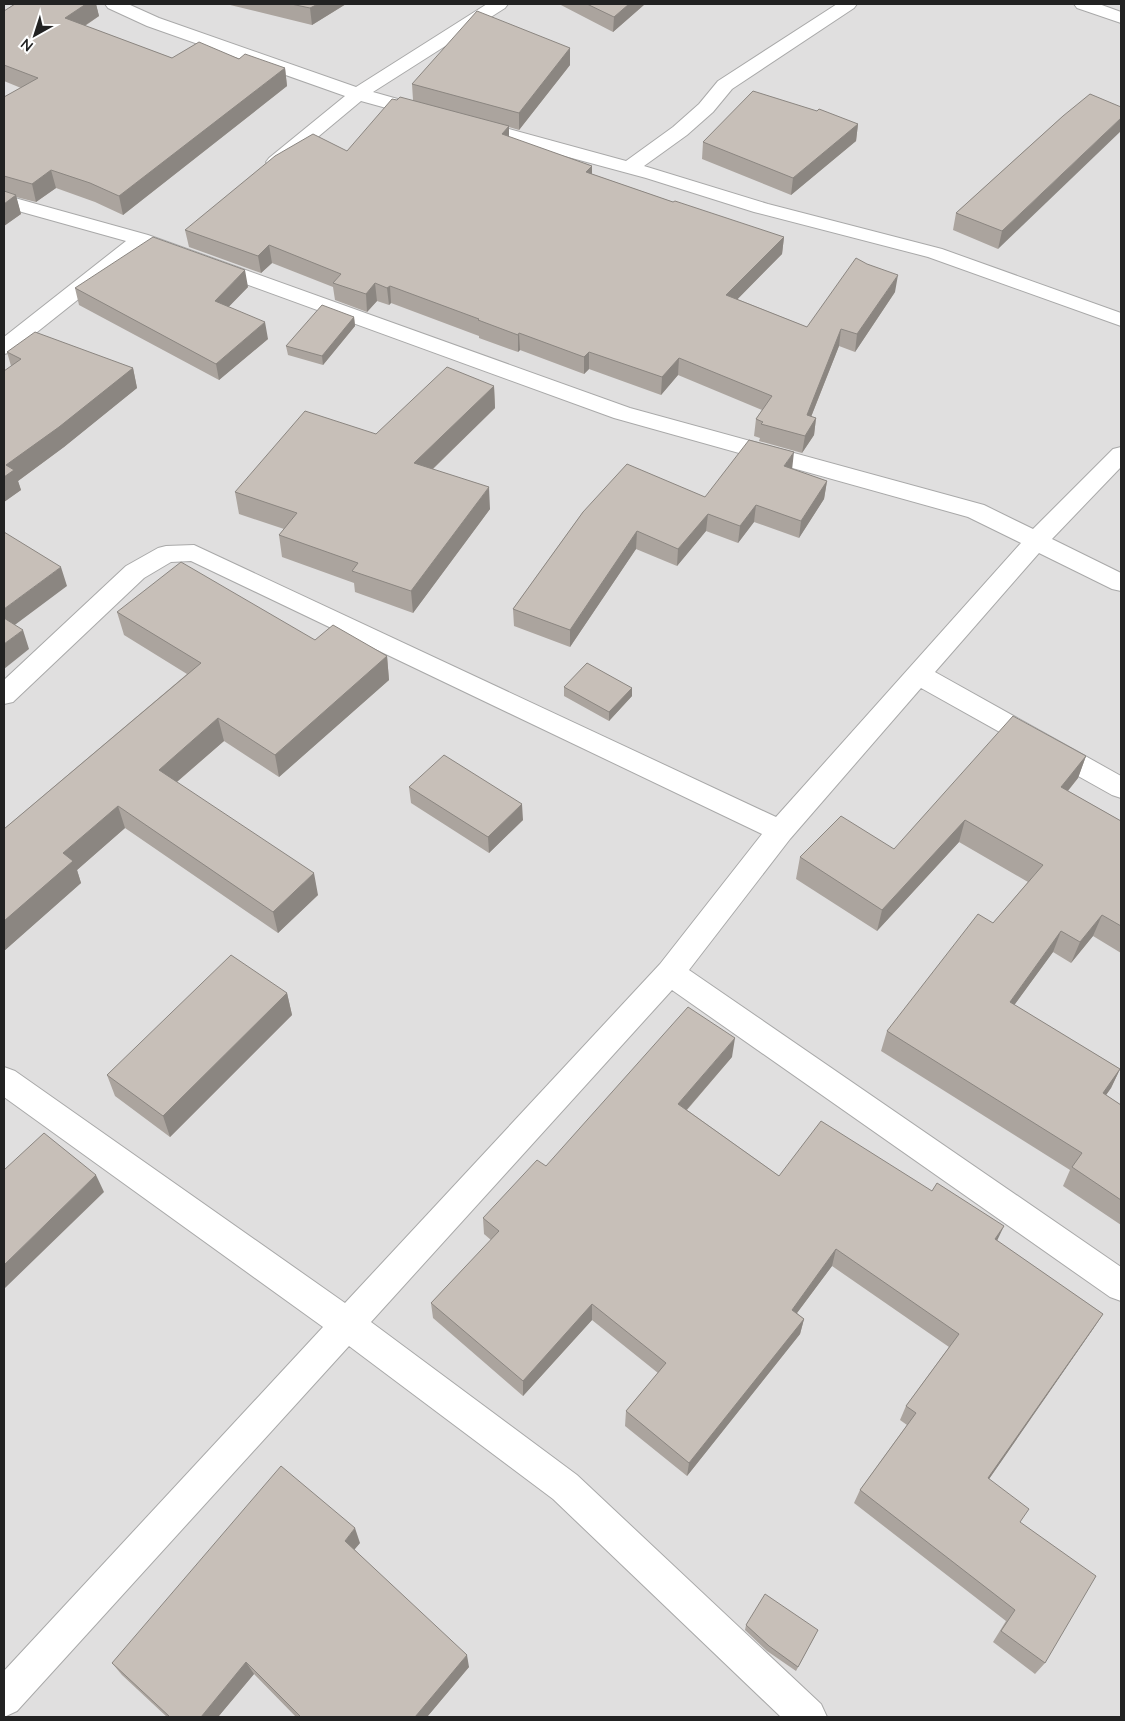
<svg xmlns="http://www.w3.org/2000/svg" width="1125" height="1721" viewBox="0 0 1125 1721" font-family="Lato,sans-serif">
	<rect width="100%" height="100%" fill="#f2efe9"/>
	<path fill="#e0dfdf" d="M4 4H1121V1717H4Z"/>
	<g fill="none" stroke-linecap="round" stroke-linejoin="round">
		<defs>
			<path id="street" d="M105 4H128L159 18 356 87 487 4H508L505 8 373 92 433 109 435 113 433 117 426 119 361 101 283 166 276 168 269 166 266 162 269 158 345 96 147 26 108 8Z
				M837 4H857L854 8 732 89 713 112 687 135 644 166 768 204 942 249 1121 313V326L928 257 754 212 646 178 465 129 463 125 465 121 472 119 626 161 673 127 699 104 718 81Z
				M1074 4H1099L1121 12V23L1077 8Z
				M4 195 148 235 630 408 984 505 1033 529 1113 449 1121 447V467L1052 539 1121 573V591L1112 589 1039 553 935 672 1121 776V798L1112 795 921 688 790 839 689 970 1121 1267V1301L1110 1297 672 990 371 1322 577 1475 821 1704 827 1717H781L553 1499 349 1346 17 1711 4 1717V1671L323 1327 4 1097V1067L15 1071 345 1303 660 964 762 834 191 561 171 562 144 578 13 702 4 704V680L126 566 158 548 166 546 194 545 776 817 1021 543 968 517 614 418 144 247 12 352 4 354V337L126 241 4 207Z"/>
		</defs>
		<use href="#street" stroke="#a9a9a9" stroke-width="2"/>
		<use href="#street" fill="#fff" fill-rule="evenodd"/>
	</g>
	<path fill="#aba49e" d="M15 4H96L99 16 85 26 172 58 239 59 285 68 287 86 123 215 95 202 56 188 36 202 16 197 21 214 4 226V97L21 88 4 81V11Z
		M226 4H346L312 25Z
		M559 4H645L613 32Z
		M570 48V65L519 130 509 127V137L592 166V174L673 202 784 237 782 254 737 299 807 327 895 292 855 352 839 346 811 417 816 418 814 435 802 453 759 441 760 438 754 436 756 419 762 410 678 375 661 395 589 369 584 374 520 350 518 352 479 338V336L391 303 389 305 377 301 367 312 335 300 333 287 272 263 261 273 189 247 185 230 347 151 397 100H413L412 84Z
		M1063 116 998 249 953 230 956 213Z
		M858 124 856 141 791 195 702 159 703 142Z
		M248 287 228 307 268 339 219 380 79 305 75 288Z
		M354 317 355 326 323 365 288 355 286 346Z
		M7 352 133 368 137 388 64 447 18 481 21 490 4 502 11 366Z
		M494 386 495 408 433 469 490 509 413 613 355 592 354 583 282 557 279 535 284 529 239 514 235 492Z
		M792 469 827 481 824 499 799 538 754 522 738 543 706 531 677 566 636 549 570 647 514 626 513 609 583 512 705 497Z
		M117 612 315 640 387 656 389 680 279 777 224 741 177 782 318 895 278 933 125 828 77 870 81 883 4 951V829L187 674 124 635Z
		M564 687 632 688V696L609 721 564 696Z
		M1086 756 1078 778 1068 791 1121 821V953L1093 936 1071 963 1053 952 1014 1005 1120 1069 1111 1088 1106 1095 1121 1105V1225L1063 1186 1070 1170 881 1051 887 1031 993 923 1028 882 959 842 877 931 796 879 800 857 894 849Z
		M409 787 523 820 489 853 411 803Z
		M287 993 292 1015 170 1137 115 1096 107 1075Z
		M732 1057 687 1110 779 1176 997 1241 1103 1314 1093 1329 989 1479 1020 1522 1045 1663 1035 1674 993 1642 1006 1621 854 1503 860 1490 907 1425 900 1420 906 1406 949 1347 832 1266 797 1313 804 1319 800 1334 687 1476 625 1426 626 1411 658 1373 592 1320 523 1396 433 1318 431 1303 491 1240 484 1234 483 1218 546 1166Z
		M360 1543 354 1549 469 1667 427 1717H296L254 1674 218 1717H167L122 1675 112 1663Z
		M746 1625 816 1634 796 1671 767 1651 745 1630Z"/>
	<path fill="#8b8681" d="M86 4H96L99 16 69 36 65 18Z
		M318 4H346L312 25 310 8Z
		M629 4H645L613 32 614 17Z
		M570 48V65L519 130V113Z
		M285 68 287 86 123 215 119 196Z
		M1121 118V131L998 249 1002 231Z
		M858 124 856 141 791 195 793 178Z
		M509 126V143L502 134Z
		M592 166V183L586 172Z
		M51 170 56 188 36 202 32 184Z
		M16 195 21 214 4 226V204Z
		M784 237 782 254 725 312 726 295Z
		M269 245 272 263 261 273 258 256Z
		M245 270 248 287 218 318 215 301Z
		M898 275 895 292 855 352 857 334Z
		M375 283 377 301 367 312 366 294Z
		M390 286 391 303 389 305 387 288Z
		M354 317 355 326 323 365 322 356Z
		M265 322 268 339 219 380 216 364Z
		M841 329 839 346 805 432 807 415Z
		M519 333 520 350 518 352V335Z
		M589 352V369L584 374V357Z
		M679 358 678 375 661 395 662 377Z
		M133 368 137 388 64 447 18 481 21 490 4 502V477L6 465Z
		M494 386 495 408 416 485 414 463Z
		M816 418 814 435 802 453 805 436Z
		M794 452 792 470 784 466Z
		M827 481 824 499 799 538 801 521Z
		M489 487 490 509 413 613 411 591Z
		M756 505 754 522 738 543 740 526Z
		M708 514 706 531 677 566 678 549Z
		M637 531 636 549 570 647V630Z
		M61 567 67 586 4 633V609Z
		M23 630 29 649 4 669V644Z
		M387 656 389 680 279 777 275 755Z
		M632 688V696L609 721V712Z
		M218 718 224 741 165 792 159 770Z
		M1086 756 1078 778 1053 809 1061 787Z
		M522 804 523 820 489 853 488 837Z
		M118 806 125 828 77 870 81 883 4 951V921L63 853Z
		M965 820 959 842 877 931 882 910Z
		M314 873 318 895 278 933 273 912Z
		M1102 915 1093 936 1071 963 1080 942Z
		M1061 931 1053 952 1002 1022 1010 1002Z
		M287 993 292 1015 170 1137 163 1116Z
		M735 1038 732 1057 676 1122 678 1104Z
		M1120 1069 1111 1088 1094 1112 1103 1093Z
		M96 1175 104 1192 4 1289V1265Z
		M1004 1226 996 1243 995 1239Z
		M836 1249 832 1266 788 1325 792 1310Z
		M592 1304V1320L523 1396V1381Z
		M1103 1314 1093 1329 980 1492 988 1478Z
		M804 1319 800 1334 687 1476 689 1463Z
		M355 1528 360 1543 350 1555 345 1541Z
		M467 1655 469 1667 427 1717H415Z
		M246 1662 254 1674 218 1717H201Z"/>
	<path fill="#c7bfb8" stroke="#8b8681" d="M15 4H86L65 18 172 58 199 42 239 59 245 54 285 68 119 196 90 183 51 170 32 184 4 176V97L38 78 4 65V11Z
		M291 4H318L310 8Z
		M587 4H629L614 17Z
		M477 11 570 48 519 113 412 84Z
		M753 91 817 111 819 109 858 124 793 178 703 142Z
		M1090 94 1121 107V118L1002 231 956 213 1063 116Z
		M400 97 509 126 502 134 592 166 586 172 673 202 675 201 784 237 726 295 807 327 856 258 867 264 898 275 857 334 841 329 807 415 816 418 805 436 761 424 763 422 756 419 772 396 679 358 662 377 589 352 584 357 519 333 518 335 478 320 479 319 390 286 387 288 375 283 366 294 333 283 341 274 269 245 258 256 185 230 275 156 313 134 347 151 392 99 397 100Z
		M4 191 16 195 4 204Z
		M153 237 245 270 215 301 265 322 216 364 75 288Z
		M322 305 354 317 322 356 286 346Z
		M35 332 133 368 59 427 6 465 14 470 4 477V371L21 359 7 352Z
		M447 367 494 386 414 463 489 487 411 591 352 571 358 563 279 535 297 513 235 492 305 411 376 434Z
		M749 440 794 452 784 466 827 481 801 521 756 505 740 526 708 514 678 549 637 531 570 630 513 609 583 512 627 464 705 497Z
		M4 532 61 567 4 609Z
		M181 562 315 640 333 625 387 656 275 755 218 718 159 770 314 873 273 912 118 806 63 853 73 861 4 921V829L201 663 117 612Z
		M4 618 23 630 4 644Z
		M587 663 632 688 609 712 564 687Z
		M1013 716 1086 756 1061 787 1121 821V926L1102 915 1080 942 1061 931 1010 1002 1120 1069 1103 1093 1121 1105V1200L1072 1167 1082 1153 887 1031 978 914 993 923 1043 865 965 820 882 910 800 857 841 816 894 849Z
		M444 755 522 804 488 837 409 787Z
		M231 955 287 993 163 1116 107 1075Z
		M688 1007 735 1038 678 1104 779 1176 821 1121 932 1191 937 1183 1004 1226 995 1239 1103 1314 988 1478 1029 1509 1020 1522 1096 1576 1045 1663 1001 1631 1015 1610 860 1490 916 1413 906 1406 959 1334 836 1249 792 1310 804 1319 689 1463 626 1411 666 1363 592 1304 523 1381 431 1303 499 1231 483 1218 537 1160 546 1166Z
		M44 1133 96 1175 4 1265V1170Z
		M281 1466 355 1528 345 1541 467 1655 415 1717H301L246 1662 201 1717H170L112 1663Z
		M765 1594 818 1630 798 1667 769 1646 746 1625Z"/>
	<rect width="1125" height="1721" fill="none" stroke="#222222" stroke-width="10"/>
	<g transform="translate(35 35) rotate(219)" stroke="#ffffff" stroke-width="4" paint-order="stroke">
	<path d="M0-4L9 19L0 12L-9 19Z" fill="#222222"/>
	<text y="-8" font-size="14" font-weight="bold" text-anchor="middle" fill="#222222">N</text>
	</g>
</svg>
